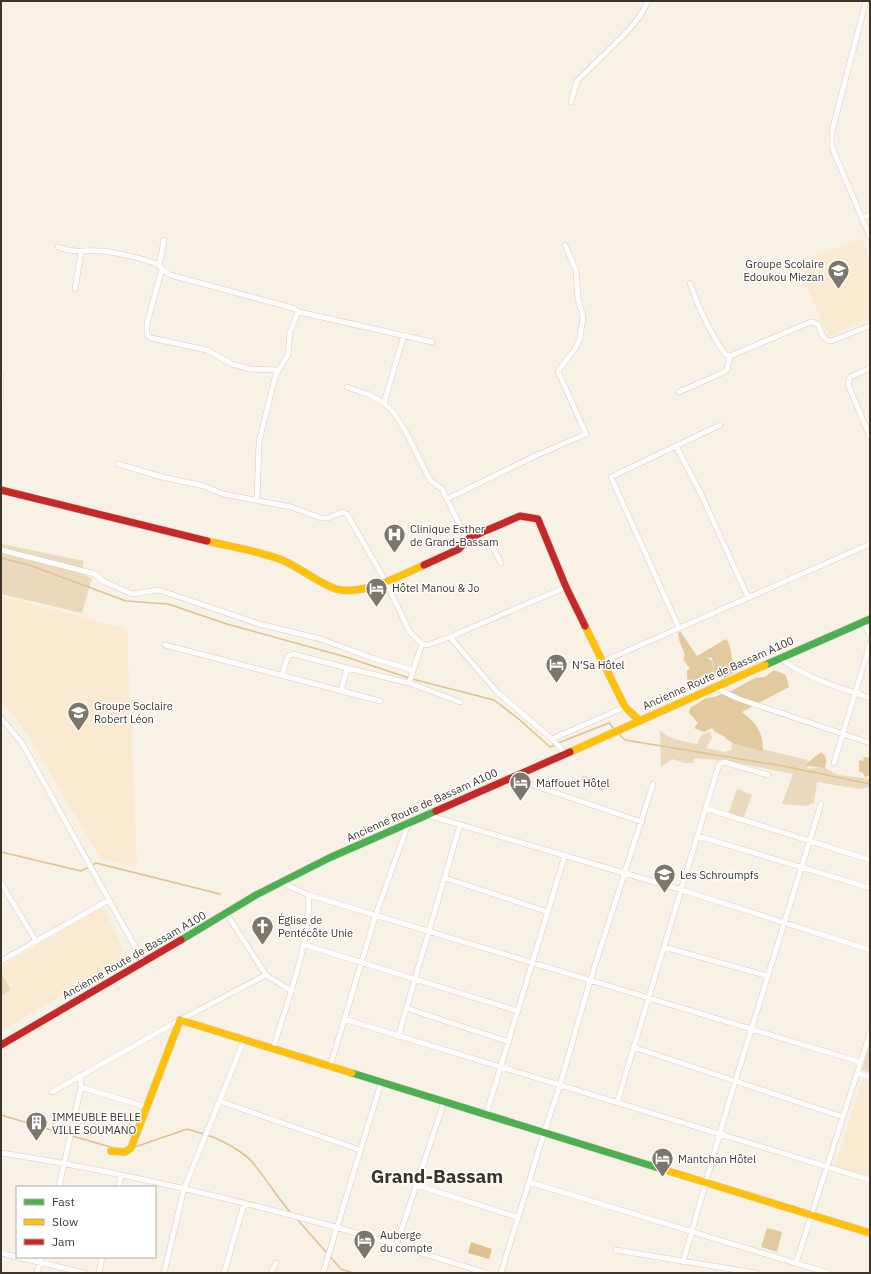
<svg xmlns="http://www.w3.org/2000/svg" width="871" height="1274" viewBox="0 0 871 1274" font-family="'IBM Plex Sans',sans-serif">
	<rect width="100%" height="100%" fill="#f7f1e6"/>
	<path fill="#faead1" d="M861 238 870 259V317L829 337 797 264Z
		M1 596 95 620 127 630 137 867 101 859 35 747 15 717 1 703Z
		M103 907 127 957 1 1031V967Z
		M863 1079 870 1081V1177L835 1166Z"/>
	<path fill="#ebd9bd" d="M1 544 84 561 81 574 92 578 82 613 1 594Z
		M660 730C669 740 684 741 697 744L701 736 710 731 712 738 706 748 725 752 731 750 732 742 808 760 806 764 809 769 823 767 838 775 870 779V787L860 789 817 782 814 803 805 806 782 804 793 774 727 761 695 758 692 763H684L672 759 661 767Z
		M583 775 606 783 603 791 580 782Z
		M737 789 752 795 743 819 728 814Z
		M1 973 11 990 1 996Z
		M870 1042V1073L862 1070Z"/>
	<path fill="#e3c99e" d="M680 631 697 656 726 639C731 646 731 651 732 659 733 663 737 666 737 671L725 678 719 672 715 676 712 658 706 657 712 661 714 672 707 681 693 682 687 679V670L690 669 683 659 685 655 679 640 678 633Z
		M774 670 786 675 789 687 742 712C757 724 763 732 763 752 752 747 740 747 729 741 727 740 727 738 725 737 719 733 716 734 712 728L704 732 694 728 698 723 689 713 690 708 706 698 714 697 731 691 755 678 765 677Z
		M821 752C827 756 827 761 825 768L807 766 806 764Z
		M864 757 870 758V774L866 778 862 772H859V760L863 761Z
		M767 1228 782 1232 777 1252 761 1247Z"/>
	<path fill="#e1c18e" d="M471 1242 492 1249 489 1259 468 1253Z"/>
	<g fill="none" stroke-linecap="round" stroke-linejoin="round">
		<path stroke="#e1c18e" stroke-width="1.5" d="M1 558 29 565 126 601 168 604 227 624 346 657 409 678
			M412 679 494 700 520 720 550 747 555 745
			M618 733 625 740 783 766 870 784
			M558 743 609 723 614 729
			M1 852 81 871 96 863 220 894
			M1 1115 68 1135
			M207 1135C220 1139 244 1152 252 1162 267 1179 277 1198 292 1214
			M72 1136 114 1148
			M135 1147 187 1129 204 1134
			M296 1218 341 1269 353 1273"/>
		<defs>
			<path id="street" d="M866 1 832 131V146L834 152 870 237
				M571 102 577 81 627 32 640 16 648 1
				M862 218 870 215
				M58 247C79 255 90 248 110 252 125 255 143 258 156 264 162 267 164 272 170 275L293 308 299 312 432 342
				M159 266 164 240
				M162 269 147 323V335L151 338 207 350 232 364 250 369 277 370
				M690 283C699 309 710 333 726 355L730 356 811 322 818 324C821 331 822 340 831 341L870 326
				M75 289 81 252
				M870 368 850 377 848 384 870 437
				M1 376V402
				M347 387 370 395 384 403 394 413 406 432 430 480 442 489 465 536 469 538
				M679 392 724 372 727 370 730 356
				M384 403 404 335
				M676 446 700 492 748 597
				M118 464 162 477 204 486 223 494 291 507 321 518H328L342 512 347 514 386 582 409 631 422 644 428 645 450 637 566 587
				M447 499 535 456 586 434 558 371 575 349 580 338 583 317 578 299 576 270 565 245
				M257 500 259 442 276 374 288 355 290 332 298 312
				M485 532 501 563
				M1 550 95 574 103 581 132 594 159 590 259 624 321 639 372 658 412 670
				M863 622 870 635
				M679 628 611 477 720 425
				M450 637 497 692 552 739 566 754
				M165 645 380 701
				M780 658C806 679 839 687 870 698
				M602 662 870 544
				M282 675 288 656 293 654 347 668
				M409 683 422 644
				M713 687 739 699 870 743
				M341 691 347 668 409 683 460 702
				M1 718 22 743 144 963
				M552 739 625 707
				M834 763 870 644
				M512 778 642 822
				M705 808 870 860
				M427 815 682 890 870 950
				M698 836 870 888
				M445 878 548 912
				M280 882 309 895 860 1062
				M1 883 36 941
				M226 913 266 975 290 990
				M305 945 518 1011
				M664 947 768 976
				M1 961 109 900
				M406 1008 509 1042
				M344 1019 870 1180
				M398 1037 460 825
				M633 1047 843 1117
				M273 1049C288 998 309 948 309 895
				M330 1067 376 914 409 822
				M857 1073 870 1077
				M80 1077 81 1087 146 1107
				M52 1092 180 1020 266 975
				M219 1101 360 1150
				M617 1103 719 764 724 762 768 775
				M486 1115 565 855
				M1 1153C114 1170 225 1197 335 1227 386 1241 436 1258 486 1273
				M529 1182 828 1273
				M416 1185 517 1217
				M59 1187 81 1087
				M119 1187 121 1175
				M396 1246 444 1102
				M616 1250 755 1273
				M1 1253 84 1273
				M683 1262 728 1105 821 804
				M796 1263 870 1033
				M37 1273 41 1257
				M99 1273 102 1257
				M164 1273 184 1189 244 1040
				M224 1273 244 1204
				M271 1273 276 1263
				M323 1273 381 1083
				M501 1273 544 1133 560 1085 590 981 653 784"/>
			<path id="fast" d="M765 665 870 619
				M181 940 256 895 329 858 436 811
				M352 1073 665 1170"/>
			<path id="slow" d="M207 541C232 547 259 551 282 560 301 568 316 582 336 589 361 596 401 576 424 565
				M585 626 625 707 639 720
				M570 752 765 665
				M111 1151 125 1152 131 1148 180 1020 352 1073
				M665 1170 870 1233"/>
			<path id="jam" d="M1 490 207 541
				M424 565 459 549 469 538 520 516 538 519 566 587 585 626
				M436 811 570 752
				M1 1045 181 940"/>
		</defs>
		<use href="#street" stroke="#d3cdc3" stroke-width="6"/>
		<use href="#fast" stroke="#d3cdc3" stroke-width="8"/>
		<use href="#slow" stroke="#d3cdc3" stroke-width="8"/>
		<use href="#jam" stroke="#d3cdc3" stroke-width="8"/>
		<use href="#street" stroke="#fefdfb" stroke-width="5"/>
		<use href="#fast" stroke="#4caf50" stroke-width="7"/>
		<use href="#slow" stroke="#ffc107" stroke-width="7"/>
		<use href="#jam" stroke="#c62828" stroke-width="7"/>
	</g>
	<defs>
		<symbol id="school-pin" viewBox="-11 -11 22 30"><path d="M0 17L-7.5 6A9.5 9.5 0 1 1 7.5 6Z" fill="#7d766b" stroke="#fff"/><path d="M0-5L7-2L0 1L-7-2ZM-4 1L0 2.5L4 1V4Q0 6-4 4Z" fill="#fff"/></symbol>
		<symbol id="hospital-pin" viewBox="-11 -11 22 30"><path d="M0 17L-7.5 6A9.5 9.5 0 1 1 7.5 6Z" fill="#7d766b" stroke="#fff"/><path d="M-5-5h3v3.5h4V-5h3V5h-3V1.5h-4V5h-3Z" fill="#fff"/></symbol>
		<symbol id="hotel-pin" viewBox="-11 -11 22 30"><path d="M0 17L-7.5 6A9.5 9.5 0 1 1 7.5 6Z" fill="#7d766b" stroke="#fff"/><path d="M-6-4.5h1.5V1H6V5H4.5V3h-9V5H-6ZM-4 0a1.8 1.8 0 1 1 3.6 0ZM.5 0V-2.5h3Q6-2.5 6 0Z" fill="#fff"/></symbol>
		<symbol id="church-pin" viewBox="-11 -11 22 30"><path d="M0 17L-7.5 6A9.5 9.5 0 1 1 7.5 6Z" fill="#7d766b" stroke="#fff"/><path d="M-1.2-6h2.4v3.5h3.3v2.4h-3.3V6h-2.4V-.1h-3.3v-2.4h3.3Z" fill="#fff"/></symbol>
		<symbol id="building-pin" viewBox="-11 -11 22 30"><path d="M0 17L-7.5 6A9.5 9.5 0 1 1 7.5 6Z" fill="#7d766b" stroke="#fff"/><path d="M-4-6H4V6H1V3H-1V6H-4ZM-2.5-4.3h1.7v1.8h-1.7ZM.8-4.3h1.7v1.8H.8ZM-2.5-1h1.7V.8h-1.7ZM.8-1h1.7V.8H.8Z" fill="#fff"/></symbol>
	</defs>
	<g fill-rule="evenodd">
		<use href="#school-pin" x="826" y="258" width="25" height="34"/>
		<use href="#hospital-pin" x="382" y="522" width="25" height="34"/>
		<use href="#hotel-pin" x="364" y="576" width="25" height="34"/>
		<use href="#hotel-pin" x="544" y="652" width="25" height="34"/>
		<use href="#school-pin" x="66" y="700" width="25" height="34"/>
		<use href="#hotel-pin" x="508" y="770" width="25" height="34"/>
		<use href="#school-pin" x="652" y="862" width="25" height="34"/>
		<use href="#church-pin" x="250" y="914" width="25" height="34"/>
		<use href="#building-pin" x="24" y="1110" width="25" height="34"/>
		<use href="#hotel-pin" x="650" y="1146" width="25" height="34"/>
		<use href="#hotel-pin" x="352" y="1228" width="25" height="34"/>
	</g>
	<g text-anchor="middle" stroke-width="3" stroke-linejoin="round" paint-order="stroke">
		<g font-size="11" fill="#3c3429" stroke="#fff" text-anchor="start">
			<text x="824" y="268" text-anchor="end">Groupe Scolaire<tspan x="824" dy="13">Edoukou Miezan</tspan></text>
			<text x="410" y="533">Clinique Esther<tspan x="410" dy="13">de Grand-Bassam</tspan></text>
			<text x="392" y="592">Hôtel Manou &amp; Jo</text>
			<text x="572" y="669">N’Sa Hôtel</text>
			<text x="94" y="710">Groupe Soclaire<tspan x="94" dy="13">Robert Léon</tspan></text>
			<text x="536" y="787">Maffouet Hôtel</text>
			<text x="680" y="879">Les Schroumpfs</text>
			<text x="278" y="924">Église de<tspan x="278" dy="13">Pentécôte Unie</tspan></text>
			<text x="52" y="1121">IMMEUBLE BELLE<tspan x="52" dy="13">VILLE SOUMANO</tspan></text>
			<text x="678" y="1163">Mantchan Hôtel</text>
			<text x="380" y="1239">Auberge<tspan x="380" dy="13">du compte</tspan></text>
		</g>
		<g font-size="11" fill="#3c3429" stroke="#fff">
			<text transform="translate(718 673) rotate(-24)" y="4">Ancienne Route de Bassam A100</text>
			<text transform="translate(422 805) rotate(-24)" y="4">Ancienne Route de Bassam A100</text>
			<text transform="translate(134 955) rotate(-30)" y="4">Ancienne Route de Bassam A100</text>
		</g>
		<g font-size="19" font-weight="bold" fill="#3c3429" stroke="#fff">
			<text x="437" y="1183">Grand-Bassam</text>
		</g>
	</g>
	<rect width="871" height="1274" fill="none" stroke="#3c3429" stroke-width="4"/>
	<rect x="16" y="1186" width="140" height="72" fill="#ffffff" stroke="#b1aea9"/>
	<rect x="24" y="1199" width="20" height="6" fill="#4caf50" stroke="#b1aea9"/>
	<text x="52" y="1206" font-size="12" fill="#3c3429">Fast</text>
	<rect x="24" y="1219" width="20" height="6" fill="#ffc107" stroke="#b1aea9"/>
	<text x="52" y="1226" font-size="12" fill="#3c3429">Slow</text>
	<rect x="24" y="1239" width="20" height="6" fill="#c62828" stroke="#b1aea9"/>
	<text x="52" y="1246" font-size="12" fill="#3c3429">Jam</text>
</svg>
